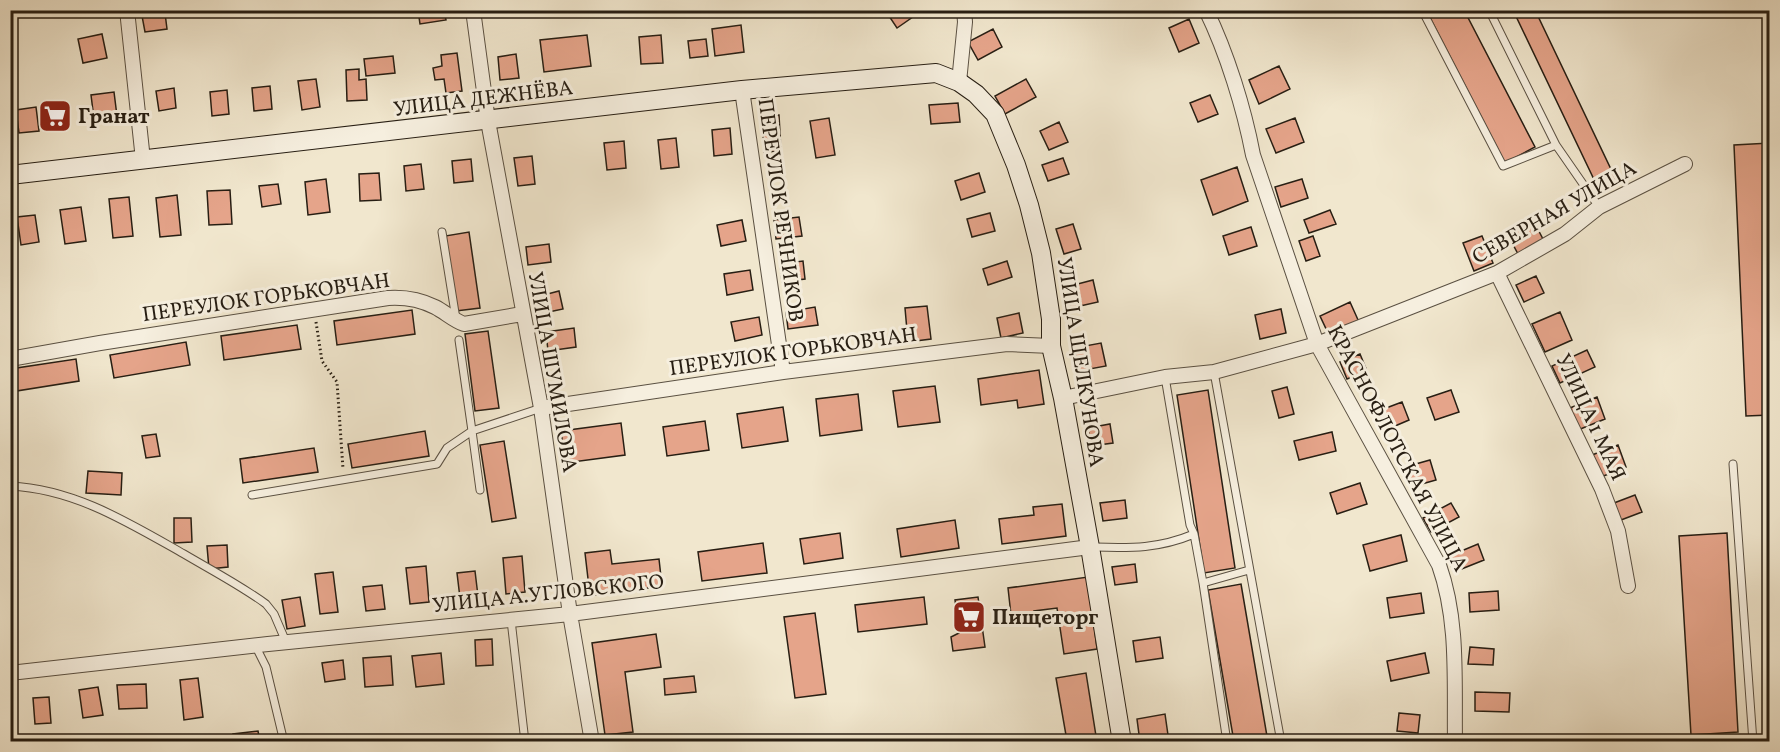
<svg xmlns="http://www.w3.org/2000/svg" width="1780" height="752" viewBox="0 0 1780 752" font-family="Vollkorn,serif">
	<rect width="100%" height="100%" fill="#f1e7ce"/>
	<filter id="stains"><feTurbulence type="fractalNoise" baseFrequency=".00333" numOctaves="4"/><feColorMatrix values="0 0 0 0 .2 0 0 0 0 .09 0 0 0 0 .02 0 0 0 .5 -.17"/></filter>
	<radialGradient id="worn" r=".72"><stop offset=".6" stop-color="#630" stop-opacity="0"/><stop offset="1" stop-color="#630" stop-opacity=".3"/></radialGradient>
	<path fill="#e5a48a" stroke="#271e13" stroke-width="1.5" d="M418 10H444L446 20 420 24Z
		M885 10H919L920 12 897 28Z
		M1426 10H1464L1535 147 1505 163Z
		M1513 10H1535L1618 184 1600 192Z
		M165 13 167 29 145 32 142 16Z
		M1189 19 1199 43 1179 52 1169 28Z
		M741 25 744 52 715 56 712 29Z
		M993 29 1002 47 978 60 968 42Z
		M102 34 107 58 83 63 78 39Z
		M587 35 591 66 544 72 540 40Z
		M661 35 663 63 641 64 639 37Z
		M706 39 708 56 690 58 688 41Z
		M457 53 462 91 446 93 444 79 435 80 433 68 442 66 441 55Z
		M516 54 519 78 500 80 498 57Z
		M393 56 395 73 366 76 364 59Z
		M1279 66 1290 89 1259 104 1249 80Z
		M359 69V80L366 79 367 100 347 101 346 70Z
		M316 79 320 107 302 110 298 81Z
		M1026 79 1036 97 1005 114 995 96Z
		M270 86 272 109 254 111 252 88Z
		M174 88 176 108 159 111 156 91Z
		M227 90 229 114 212 116 210 92Z
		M114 92 117 116 94 119 91 95Z
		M1210 95 1218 114 1198 122 1190 103Z
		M62 103 65 128 47 130 45 104Z
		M958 103 960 122 931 124 929 105Z
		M36 107 39 131 19 133 16 110Z
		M779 115 781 151 764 152 762 116Z
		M829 118 835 155 816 158 810 121Z
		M1295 118 1304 142 1276 153 1266 129Z
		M1059 122 1068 142 1049 150 1040 131Z
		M730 128 732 154 714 156 712 130Z
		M676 138 679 167 661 169 658 140Z
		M624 141 626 168 607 170 604 143Z
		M1770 143V415L1746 416 1734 145Z
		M532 156 535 184 518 186 514 158Z
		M1063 158 1069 174 1048 181 1042 165Z
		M471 159 473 181 454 183 452 161Z
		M421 164 424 189 406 191 404 166Z
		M1237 167 1248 201 1213 215 1201 180Z
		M379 173 381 200 360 201 359 174Z
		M979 173 985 192 961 200 955 181Z
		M326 179 330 212 308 215 305 182Z
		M1302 179 1308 198 1281 207 1275 187Z
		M278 184 281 204 262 207 259 186Z
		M230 190 232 224 209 225 207 191Z
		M177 195 181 235 160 237 156 198Z
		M129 197 133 236 113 238 109 199Z
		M81 207 86 241 65 244 60 210Z
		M1330 210 1336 224 1309 233 1304 220Z
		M990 213 995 231 972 237 967 219Z
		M35 215 39 242 21 245 17 217Z
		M799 217 802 236 776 239 774 220Z
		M742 220 746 241 721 246 717 225Z
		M1533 220 1544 241 1518 254 1507 233Z
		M1073 224 1081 249 1064 254 1056 229Z
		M1251 227 1257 246 1229 255 1223 236Z
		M469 232 480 308 456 311 445 236Z
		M1313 236 1320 256 1306 261 1299 241Z
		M1482 236 1493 263 1474 271 1463 243Z
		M549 244 551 262 528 265 526 247Z
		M803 261 805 279 782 282 780 264Z
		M1007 261 1012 277 988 285 983 269Z
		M750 270 753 290 727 295 724 274Z
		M1536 276 1544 293 1524 302 1516 285Z
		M1093 280 1098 302 1071 308 1066 287Z
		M559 291 563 309 539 314 536 297Z
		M1350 302 1359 322 1329 335 1320 316Z
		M927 306 931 339 908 342 905 308Z
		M815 307 818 325 788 329 786 312Z
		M1281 309 1286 333 1260 339 1255 315Z
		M412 310 415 334 337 345 334 321Z
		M1560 312 1572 340 1545 352 1532 324Z
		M1019 313 1023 333 1001 338 997 318Z
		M759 317 762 335 735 341 731 322Z
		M297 325 301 349 224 360 221 336Z
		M574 328 576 347 548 351 546 332Z
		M488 331 499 408 475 411 465 334Z
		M186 342 190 365 114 378 110 355Z
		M1101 343 1106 366 1079 371 1074 348Z
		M1587 350 1595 367 1560 383 1552 366Z
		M1360 354 1367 371 1347 379 1340 362Z
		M76 359 79 381 10 392V369Z
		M1039 370 1044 404 1018 408 1017 400 981 405 978 379Z
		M935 386 940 422 898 427 893 391Z
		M1287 387 1294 414 1279 418 1272 391Z
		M1208 390 1235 568 1204 573 1177 395Z
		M1451 390 1459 412 1435 420 1427 398Z
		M858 394 862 430 820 436 816 399Z
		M1597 397 1605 419 1578 430 1570 408Z
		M1402 402 1409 420 1381 432 1373 413Z
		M783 407 788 441 742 448 737 414Z
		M705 421 709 450 667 456 663 427Z
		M621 423 625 455 565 463 561 431Z
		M1110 424 1113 443 1091 446 1088 428Z
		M425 431 429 456 352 468 348 444Z
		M1332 432 1336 451 1299 460 1294 441Z
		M156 434 160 456 146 458 142 436Z
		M504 441 516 518 492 522 480 445Z
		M1618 445 1626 467 1601 477 1592 455Z
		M314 448 318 472 243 483 240 459Z
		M1430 460 1436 480 1411 487 1405 467Z
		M88 471 122 473 121 495 86 493Z
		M1360 483 1367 504 1337 514 1330 493Z
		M1635 495 1642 512 1621 520 1614 503Z
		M1125 500 1127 518 1103 521 1100 503Z
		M1451 503 1459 517 1431 532 1423 518Z
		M1062 504 1066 536 1002 544 999 519 1034 515 1033 507Z
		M174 518H191L192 542 174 543Z
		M955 520 959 548 901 557 897 529Z
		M840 533 843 558 804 564 800 539Z
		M1727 533 1738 732 1691 735 1679 536Z
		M1401 535 1407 561 1370 571 1363 545Z
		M763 543 767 573 702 581 698 552Z
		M1478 544 1484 560 1454 572 1447 557Z
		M227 545 228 567 209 569 207 546Z
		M610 550 612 564 659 559 662 586 590 596 585 553Z
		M522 556 525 592 506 594 503 558Z
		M1135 564 1137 582 1115 585 1112 567Z
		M426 566 429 602 410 604 406 568Z
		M475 571 478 596 460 598 457 573Z
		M333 572 338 612 320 614 315 574Z
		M1088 577 1097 649 1064 654 1057 608 1034 611 1036 620 1012 624 1008 588Z
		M1241 584 1268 742H1234L1208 590Z
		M382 585 385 609 366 611 363 587Z
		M1498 591 1499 610 1470 612 1469 593Z
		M1421 593 1424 613 1390 618 1387 598Z
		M300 597 305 626 287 629 282 600Z
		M924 597 927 624 858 632 855 605Z
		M978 597 985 647 953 651 951 637 959 633 955 600Z
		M815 613 826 694 795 698 784 617Z
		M656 634 661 667 625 672 633 732 605 735 592 643Z
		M1160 637 1163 658 1136 662 1133 641Z
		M492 639 493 665 476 666 475 640Z
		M1470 647 1494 649 1493 665 1468 664Z
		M441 653 444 684 416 687 412 656Z
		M1425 653 1429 673 1391 681 1387 661Z
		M391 656 393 685 365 687 363 658Z
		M343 660 345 679 325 682 322 663Z
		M1086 673 1096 736 1067 741 1056 678Z
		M694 676 696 692 665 695 664 679Z
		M198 678 203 717 184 720 180 680Z
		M146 684 147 708 119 709 117 685Z
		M98 687 103 715 83 718 79 690Z
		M1475 692 1510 693 1509 712 1475 711Z
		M49 697 51 723 35 724 33 698Z
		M1399 713 1420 715 1418 733 1397 731Z
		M1165 714 1169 742H1140L1137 719Z
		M258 731 260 742H234L233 734Z"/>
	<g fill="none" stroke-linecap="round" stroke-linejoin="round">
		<defs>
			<path id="lane" d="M1422 10 1503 166 1556 145
				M1489 10 1556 145 1599 207
				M442 232 456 319
				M1214 372 1281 742
				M1165 377 1190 525 1194 534 1203 583 1227 742
				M1733 464 1753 742
				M10 486C75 489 129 523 184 554 211 570 240 585 266 604L274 614 286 642
				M480 490 472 431 541 408
				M252 495 437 464 447 448 472 431 459 340
				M1093 547C1131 548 1158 549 1194 534L1193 532
				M1203 583 1249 570
				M511 620 525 742
				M255 645 266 667 284 742"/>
			<path id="street" d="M127 10 143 160
				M473 10 488 121 541 408 570 614 592 742
				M1206 10C1227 53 1244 108 1253 155L1317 344 1439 565C1459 621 1454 682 1455 742
				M959 82 965 22 964 10
				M742 90 783 372
				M1497 273 1602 489 1618 531 1628 586
				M10 359 100 343 388 298C403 297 421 300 435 307 445 312 453 320 464 324L522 314
				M1063 398 1165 377 1214 372 1317 344 1497 273 1565 234 1599 207 1685 164
				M541 408 783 372 1007 344 1051 346
				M10 673 268 644 570 614 1090 547"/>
			<path id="secondary" d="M10 175 742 90 936 73 959 82 976 94 995 114 1016 165 1029 205 1041 253 1051 319V346L1063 398 1090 547 1122 742"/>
		</defs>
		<use href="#lane" stroke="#5a5042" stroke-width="9"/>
		<use href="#street" stroke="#5a5042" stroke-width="16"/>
		<use href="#secondary" stroke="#271e13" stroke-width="20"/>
		<path stroke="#271e13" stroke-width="3" stroke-dasharray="1.5 3" stroke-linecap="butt" d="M316 322 322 361 337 382 343 469"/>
		<use href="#lane" stroke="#f6efdf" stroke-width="7"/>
		<use href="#street" stroke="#f6efdf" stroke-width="14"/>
		<use href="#secondary" stroke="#f6efdf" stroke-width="18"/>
	</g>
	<defs>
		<symbol id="supermarket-square" viewBox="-11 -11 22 22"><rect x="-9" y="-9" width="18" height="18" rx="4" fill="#8f2418" stroke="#f6efdf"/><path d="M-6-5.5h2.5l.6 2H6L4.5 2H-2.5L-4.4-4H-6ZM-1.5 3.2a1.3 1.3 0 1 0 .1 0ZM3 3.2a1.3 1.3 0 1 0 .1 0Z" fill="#fff"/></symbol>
	</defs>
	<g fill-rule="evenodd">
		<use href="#supermarket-square" x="36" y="97" width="38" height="38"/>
		<use href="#supermarket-square" x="950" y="598" width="38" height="38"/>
	</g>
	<g text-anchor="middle" stroke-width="6" stroke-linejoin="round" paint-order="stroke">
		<g font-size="21" fill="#271e13" stroke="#f6efdf">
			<text transform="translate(483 98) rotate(-7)" y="7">УЛИЦА ДЕЖНЁВА</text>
			<text transform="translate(781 210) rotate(82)" y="7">ПЕРЕУЛОК РЕЧНИКОВ</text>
			<text transform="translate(1554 212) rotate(-30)" y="7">СЕВЕРНАЯ УЛИЦА</text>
			<text transform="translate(266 297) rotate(-8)" y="7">ПЕРЕУЛОК ГОРЬКОВЧАН</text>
			<text transform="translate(793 351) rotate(-8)" y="7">ПЕРЕУЛОК ГОРЬКОВЧАН</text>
			<text transform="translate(1081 362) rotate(81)" y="7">УЛИЦА ЩЕЛКУНОВА</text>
			<text transform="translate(553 372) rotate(80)" y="7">УЛИЦА ШУМИЛОВА</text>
			<text transform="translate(1591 417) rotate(65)" y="7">УЛИЦА 1 МАЯ</text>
			<text transform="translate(1398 448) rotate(62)" y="7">КРАСНОФЛОТСКАЯ УЛИЦА</text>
			<text transform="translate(548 593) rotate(-6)" y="7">УЛИЦА А.УГЛОВСКОГО</text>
		</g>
		<g font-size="21" font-weight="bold" fill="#271e13" stroke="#f6efdf" text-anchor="start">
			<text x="78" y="123">Гранат</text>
			<text x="992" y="624">Пищеторг</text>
		</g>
	</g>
	<rect width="1780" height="752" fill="none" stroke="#f1e7ce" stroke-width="36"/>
	<rect x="12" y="12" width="1756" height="728" fill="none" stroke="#271e13" stroke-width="3"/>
	<rect x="18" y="18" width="1744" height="716" fill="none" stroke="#271e13" stroke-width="1.5"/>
	<rect width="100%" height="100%" filter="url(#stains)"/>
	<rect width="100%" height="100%" fill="url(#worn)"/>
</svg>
